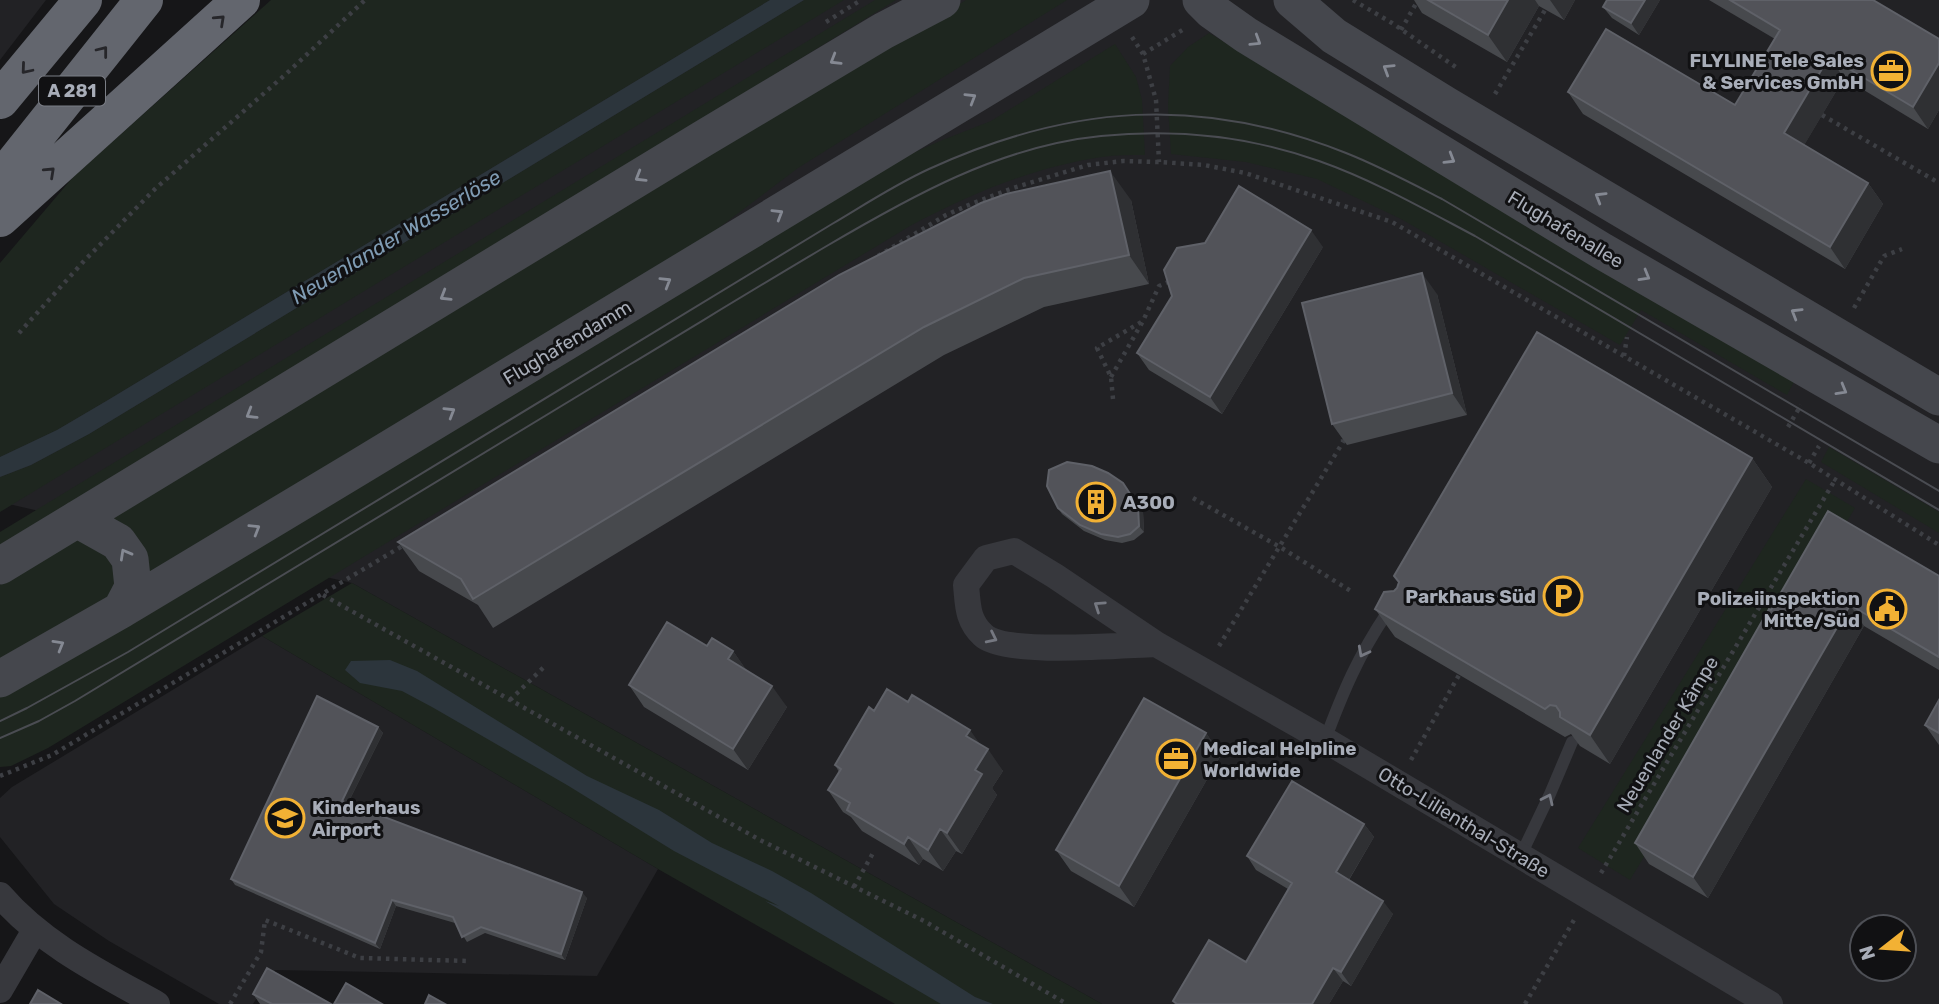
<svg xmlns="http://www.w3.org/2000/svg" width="1939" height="1004" viewBox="0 0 1939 1004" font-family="Rubik,sans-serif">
	<rect width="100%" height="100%" fill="#161618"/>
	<path fill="#222225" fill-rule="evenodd" d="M0 0H46L0 60Z
		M385 0H1939V1004H1102L352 583 0 502V365ZM1862 927H1904V969H1862Z
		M262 636 658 869 597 976 275 970 253 1004H219L109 941 54 904 0 837V798L12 787Z"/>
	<path fill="#1e261f" d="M271 0H770L108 400 57 430 0 457V263L74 176Z
		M804 0H844L0 512V477L31 465 89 434Z
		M875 0H896L436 282 0 547V532Z
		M966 0H1067L798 168 712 233 95 607 0 659V585Z
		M1209 33 1796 378 1787 395 1641 310 1620 345 1401 219 1317 179 1246 162 1171 154 1168 106 1170 66 1188 47Z
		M1115 44 1136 77 1142 100 1145 155C1131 155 1116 155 1102 157 1034 167 970 194 910 226L48 748 11 766 0 767V696L899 159 940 141 991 121Z
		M1829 447 1939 512V533L1821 462Z
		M1806 479 1855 508 1630 880 1578 848Z
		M352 583 1102 1004H895L658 869 262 636Z"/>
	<path fill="#2c353c" d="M770 0H804L89 434 31 465 0 477V457L57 430 108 400Z
		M390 660 417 671 587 776 659 810 712 843 772 871 811 893 975 997 993 1004H941L765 901 779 906 674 851 567 785 432 707 402 691 360 683 345 670 351 661Z"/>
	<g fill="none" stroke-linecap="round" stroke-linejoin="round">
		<path stroke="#3d3f44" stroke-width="4.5" stroke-dasharray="3.5 5" stroke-linecap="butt" d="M1353 0 1392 23 1457 68
			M826 22 861 0
			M1401 30 1418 0
			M1132 37 1143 54 1156 100 1159 162
			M1143 54 1184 29
			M1495 94 1551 0
			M1822 115 1939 183
			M878 256 946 215 971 204 1013 188 1088 165 1123 161 1159 162 1204 165 1245 173 1392 222 1809 463 1939 545
			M1854 308 1884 256 1902 249
			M19 333 84 261 155 189 286 74 365 0
			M1624 356 1627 337
			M1111 377 1143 321 1159 286 1173 280
			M1113 399 1111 377 1097 348 1143 321
			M1788 427 1801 405
			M1809 463 1819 446
			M1193 498 1280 547 1354 593
			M323 595 760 840 924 921 1067 1004
			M1219 646 1343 442V435
			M510 700 545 666
			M1411 760 1459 675
			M0 776 52 755 404 545
			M1601 873 1835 480
			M854 887 873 853
			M230 1004 261 952 265 920 360 958 468 961
			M1525 1004 1574 920"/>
		<path stroke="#37383d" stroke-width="12" d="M1325 740C1343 692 1358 656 1387 613H1395
			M1521 855 1550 794 1572 742"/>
		<path stroke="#37383d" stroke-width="26" d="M1156 644C1123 645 1004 656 983 635 967 620 968 605 966 585L986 558 1014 551 1055 576 1156 644 1325 740 1770 1004
			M0 895C42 944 101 973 157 1004
			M0 990 35 930"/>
		<path stroke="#45474d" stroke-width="37" d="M1201 0 1212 11 1246 35 1602 251 1939 445
			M1292 0 1334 36 1446 105 1939 397
			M77 519 118 542 130 559 133 587 121 610
			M0 566 704 138 883 31 942 0
			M0 679 121 610 359 467 1131 0"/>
		<path stroke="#63666e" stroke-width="38" d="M0 100 83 0
			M0 181 144 0
			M0 218 241 0"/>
		<path stroke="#4a4c52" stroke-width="2" d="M0 721 27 708 128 652 832 224C864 205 896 184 929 169 1071 104 1200 95 1346 153 1379 166 1411 183 1442 199L1939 491
			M0 738 39 721 75 701C260 590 444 477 629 365 694 326 759 286 825 247 910 197 1000 146 1101 136 1173 129 1249 136 1319 161 1373 180 1424 209 1475 236L1939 510"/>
	</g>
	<path fill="#47494d" d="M1414 0H1575L1564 20 1539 6 1507 62 1422 13Z
		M1660 0 1639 35 1612 18 1603 7Z
		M1709 0H1873L1939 39V110L1928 129 1844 78 1804 145 1868 183 1883 204 1845 269 1583 114 1568 92 1735 105 1775 39Z
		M1131 200 1149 284 1044 307 944 355 493 628 478 605 419 571 398 542Z
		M1323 247 1222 414 1149 370 1137 353Z
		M1437 294 1467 415 1347 445 1332 424Z
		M1752 458 1772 487 1610 764 1580 746 1571 734 1565 737 1395 637 1375 609 1394 591Z
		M1058 508 1143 512 1144 532 1134 540 1122 543 1105 540 1084 531 1062 514Z
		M1939 576V670L1864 626 1708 898 1649 864 1635 843 1771 610Z
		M707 646 733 651 746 670 787 707 748 770 644 707 629 685Z
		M1939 700V745L1925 725Z
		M874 711 981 745 1003 771 992 788 997 795 962 854 956 851 943 871 923 859 919 865 862 831 851 817 843 812 828 790 839 772 835 765Z
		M378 727 383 733 348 803 587 898 565 960 485 933 467 942 455 923 396 906 380 949 235 885 231 879Z
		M1206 733 1221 755 1134 907 1071 871 1056 850Z
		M1364 824 1374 837 1349 880 1393 914 1351 986 1343 981 1329 1004H1175L1173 1001 1246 962 1288 889 1256 870 1247 856Z
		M253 994 331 1004H260Z"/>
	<path fill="#2f3033" d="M1508 0H1535L1539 6 1507 62 1488 35Z
		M1550 0H1575L1564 20Z
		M1645 0H1660L1639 35 1631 23Z
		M1829 57 1844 78 1799 154 1784 133Z
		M1939 63V110L1928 129 1913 107Z
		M1110 171 1131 200 1149 284 1129 255Z
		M1868 183 1883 204 1845 269 1830 247Z
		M1311 230 1323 247 1222 414 1210 397Z
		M1422 273 1437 294 1467 415 1452 393Z
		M1752 458 1772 487 1610 764 1590 735Z
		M1127 489 1143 512 1144 532 1139 526Z
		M1850 605 1864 626 1708 898 1693 877Z
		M733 651 748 672 728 659Z
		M772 686 787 707 748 770 733 749Z
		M378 727 383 733 346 807 342 801Z
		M970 730 985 751 966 736Z
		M1206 733 1221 755 1134 907 1119 886Z
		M988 749 1003 771 992 788 997 795 962 854 947 833 975 770Z
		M1364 824 1374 837 1345 886 1336 872Z
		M940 829 956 851 943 871 928 850Z
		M908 837 923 859 919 865 904 844Z
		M582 892 587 898 565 960 561 954Z
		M392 900 396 906 380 949 375 943Z
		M1383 901 1393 914 1351 986 1341 972Z
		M1333 968 1343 981 1329 1004H1312Z"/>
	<path fill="#525359" stroke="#5f6168" stroke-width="2" d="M1428 0H1508L1488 35Z
		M1607 0H1645L1631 23 1603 7Z
		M1730 0H1873L1939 39V63L1913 107 1829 57 1784 133 1868 183 1830 247 1568 92 1606 29 1735 105 1780 30Z
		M1110 171 1129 255 1024 278 924 327 473 599 461 579 398 542 839 275 981 203 1006 194Z
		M1239 186 1311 230 1210 397 1137 353 1172 296 1164 270 1177 248 1205 243Z
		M1422 273 1452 393 1332 424 1302 303Z
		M1537 332 1752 458 1590 735 1560 717V712L1556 706 1550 705 1545 709 1375 609 1384 592 1394 591 1397 588 1399 582 1394 576Z
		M1067 462 1092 466 1108 473 1123 483 1138 506 1139 526 1130 534 1118 537 1101 534 1080 525 1058 508 1047 486 1049 470Z
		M1828 511 1939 576V657L1850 605 1693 877 1635 843 1769 609 1771 610Z
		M667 622 707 646 712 638 733 651 728 659 772 686 733 749 629 685Z
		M887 689 908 702 912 695 970 730 966 736 988 749 975 770 982 774 947 833 940 829 928 850 908 837 904 844 847 810 850 803 828 790 841 769 835 765 869 707 874 711Z
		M317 696 378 727 342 801 582 892 561 954 481 927 462 937 453 917 392 900 375 943 231 879Z
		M1144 698 1206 733 1119 886 1056 850Z
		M1939 700V733L1925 725Z
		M1292 781 1364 824 1336 872 1383 901 1341 972 1333 968 1312 1004H1177L1173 1001 1209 940 1246 962 1292 883 1247 856Z
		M267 968 331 1004H272L253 994Z
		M346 983 382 1004H334Z
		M38 990 61 1004H30Z
		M429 995 445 1004H425Z"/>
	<defs><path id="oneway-chevron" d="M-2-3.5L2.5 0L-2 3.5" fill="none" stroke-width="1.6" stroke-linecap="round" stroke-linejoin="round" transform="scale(1.75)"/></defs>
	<g stroke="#26262a">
		<use href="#oneway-chevron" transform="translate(220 20) rotate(-43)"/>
		<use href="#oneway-chevron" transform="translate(103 51) rotate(-52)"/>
		<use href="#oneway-chevron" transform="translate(26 69) rotate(130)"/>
		<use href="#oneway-chevron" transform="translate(50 172) rotate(-43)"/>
	</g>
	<g stroke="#858993">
		<use href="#oneway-chevron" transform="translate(1256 41) rotate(32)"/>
		<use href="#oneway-chevron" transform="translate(835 60) rotate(149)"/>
		<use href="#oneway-chevron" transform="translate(1388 69) rotate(-148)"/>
		<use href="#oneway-chevron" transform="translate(971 98) rotate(-31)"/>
		<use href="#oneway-chevron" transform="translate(1450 159) rotate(31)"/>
		<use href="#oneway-chevron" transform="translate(640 177) rotate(149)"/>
		<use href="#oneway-chevron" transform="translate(1600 197) rotate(-149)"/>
		<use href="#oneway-chevron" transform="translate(778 214) rotate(-31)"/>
		<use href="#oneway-chevron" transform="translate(1645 276) rotate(30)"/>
		<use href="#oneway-chevron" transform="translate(666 282) rotate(-31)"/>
		<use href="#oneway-chevron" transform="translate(445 296) rotate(149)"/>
		<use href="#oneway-chevron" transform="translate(1796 313) rotate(-149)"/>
		<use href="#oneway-chevron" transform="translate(1842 390) rotate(30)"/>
		<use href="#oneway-chevron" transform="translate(450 412) rotate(-31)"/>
		<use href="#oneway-chevron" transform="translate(251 414) rotate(149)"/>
		<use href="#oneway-chevron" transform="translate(255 529) rotate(-31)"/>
		<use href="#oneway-chevron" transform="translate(125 554) rotate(-119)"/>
		<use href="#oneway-chevron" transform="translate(59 645) rotate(-30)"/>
	</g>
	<g stroke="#757881">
		<use href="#oneway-chevron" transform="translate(1099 606) rotate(-146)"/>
		<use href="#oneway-chevron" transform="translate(992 638) rotate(26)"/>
		<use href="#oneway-chevron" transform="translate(1363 652) rotate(118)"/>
		<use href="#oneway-chevron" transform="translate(1548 799) rotate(-65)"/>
	</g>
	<defs>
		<symbol id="office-ring" viewBox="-11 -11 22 22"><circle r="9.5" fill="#111113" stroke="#f2b134" stroke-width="1.5"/><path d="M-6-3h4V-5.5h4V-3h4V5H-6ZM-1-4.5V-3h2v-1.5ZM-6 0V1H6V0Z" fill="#f2b134"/></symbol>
		<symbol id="building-ring" viewBox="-11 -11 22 22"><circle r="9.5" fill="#111113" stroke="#f2b134" stroke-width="1.5"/><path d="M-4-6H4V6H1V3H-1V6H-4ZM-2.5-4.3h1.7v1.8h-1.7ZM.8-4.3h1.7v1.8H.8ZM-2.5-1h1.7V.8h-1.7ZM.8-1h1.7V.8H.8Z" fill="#f2b134"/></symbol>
		<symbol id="parking-ring" viewBox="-11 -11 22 22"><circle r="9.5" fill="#111113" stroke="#f2b134" stroke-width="1.5"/><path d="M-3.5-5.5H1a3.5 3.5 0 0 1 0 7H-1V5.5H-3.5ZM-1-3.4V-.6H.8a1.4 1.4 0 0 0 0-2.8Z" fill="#f2b134"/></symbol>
		<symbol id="civic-ring" viewBox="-11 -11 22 22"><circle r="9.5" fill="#111113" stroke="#f2b134" stroke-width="1.5"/><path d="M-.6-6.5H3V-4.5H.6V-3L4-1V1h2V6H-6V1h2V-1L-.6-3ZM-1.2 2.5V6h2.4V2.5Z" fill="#f2b134"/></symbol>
		<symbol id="school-ring" viewBox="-11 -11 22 22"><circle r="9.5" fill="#111113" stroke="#f2b134" stroke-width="1.5"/><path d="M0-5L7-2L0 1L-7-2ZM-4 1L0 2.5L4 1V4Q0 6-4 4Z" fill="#f2b134"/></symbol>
	</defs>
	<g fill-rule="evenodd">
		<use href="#office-ring" x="1869" y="49" width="44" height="44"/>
		<use href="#building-ring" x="1074" y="480" width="44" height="44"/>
		<use href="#parking-ring" x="1541" y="574" width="44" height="44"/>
		<use href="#civic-ring" x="1865" y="587" width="44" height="44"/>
		<use href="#office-ring" x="1154" y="737" width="44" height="44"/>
		<use href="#school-ring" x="263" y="796" width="44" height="44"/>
	</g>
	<g text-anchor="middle" stroke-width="6" stroke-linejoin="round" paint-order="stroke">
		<rect fill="#111113" stroke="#7b7e86" stroke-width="2" x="39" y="76.5" width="66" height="29" rx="5"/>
		<g font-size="18" font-weight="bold" fill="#a8adb8">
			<text x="72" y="97">A 281</text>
		</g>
		<g font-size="19" font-weight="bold" fill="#a8adb8" stroke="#111113" text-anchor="end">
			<text x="1864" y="67">FLYLINE Tele Sales<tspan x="1864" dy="22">&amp; Services GmbH</tspan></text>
			<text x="1123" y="509" text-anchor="start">A300</text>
			<text x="1536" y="603">Parkhaus Süd</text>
			<text x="1860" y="605">Polizeiinspektion<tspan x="1860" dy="22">Mitte/Süd</tspan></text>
			<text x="1203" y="755" text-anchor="start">Medical Helpline<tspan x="1203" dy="22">Worldwide</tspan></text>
			<text x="312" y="814" text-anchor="start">Kinderhaus<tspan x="312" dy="22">Airport</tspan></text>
		</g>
		<g font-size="19" fill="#a8adb8" stroke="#111113">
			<text transform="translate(1566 229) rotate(31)" y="7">Flughafenallee</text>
			<text transform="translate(567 342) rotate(-31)" y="7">Flughafendamm</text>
			<text transform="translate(1667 734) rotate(-59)" y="7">Neuenlander Kämpe</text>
			<text transform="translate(1464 822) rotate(31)" y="7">Otto-Lilienthal-Straße</text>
		</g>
		<g font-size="21" font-style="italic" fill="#7f9bb3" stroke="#111113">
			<text transform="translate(396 237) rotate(-31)" y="7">Neuenlander Wasserlöse</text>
		</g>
	</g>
	<g transform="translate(1883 948) rotate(253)"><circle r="33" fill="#111113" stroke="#4d4f55" stroke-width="2"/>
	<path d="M0-5L12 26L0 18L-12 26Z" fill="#f2b134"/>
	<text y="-10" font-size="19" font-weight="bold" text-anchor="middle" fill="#a8adb8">N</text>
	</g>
</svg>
